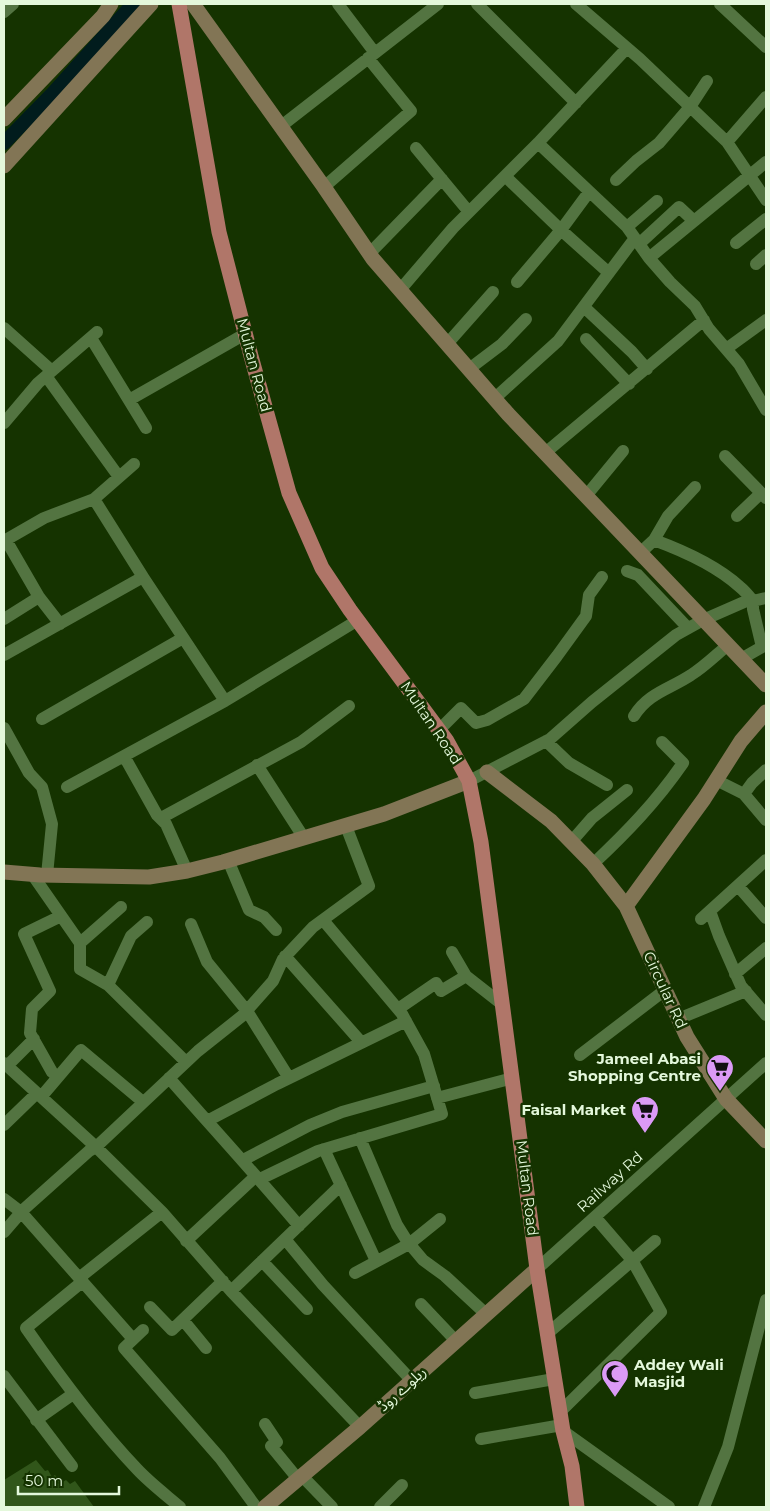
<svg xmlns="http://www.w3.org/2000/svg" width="770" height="1511" viewBox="0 0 770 1511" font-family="Montserrat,'Noto Sans Arabic',sans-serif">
	<rect width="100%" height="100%" fill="#153300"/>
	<path fill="#31561a" d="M36 1460 45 1471 48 1470 52 1477 55 1475 61 1483 66 1480 70 1484 75 1481 94 1507H4V1480Z"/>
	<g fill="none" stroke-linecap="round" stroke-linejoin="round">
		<path stroke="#011c1d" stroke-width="14" d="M4 143 53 93 133 4"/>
		<path stroke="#537441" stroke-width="12" d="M338 4 375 53
			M477 4 576 103
			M576 4 640 59 727 142 766 200
			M720 4 766 47
			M4 12 13 4
			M280 127 438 4
			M727 142 766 97
			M538 143 627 227 649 258 670 282 695 306 709 329 739 364 766 410
			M416 148 469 212
			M505 176 561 230 609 273
			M616 180 636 161 659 143 690 107 707 81
			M324 187 411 111 368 58
			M627 227 657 201
			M736 243 766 219
			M639 244 679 207 694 221
			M369 254 442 179
			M649 258 766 162
			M756 264 766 255
			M517 282 561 230 589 192
			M400 290 453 228 538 143 627 48
			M584 307 632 352 647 369
			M4 328 52 371
			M91 338 146 428
			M586 339 629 384
			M447 344 493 292
			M726 349 766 320
			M469 369 502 344 526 319
			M46 376 119 477
			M495 398 558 341 635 238
			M129 400 245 334
			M4 423 38 383 97 332
			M545 453 704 320
			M725 456 766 498
			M586 496 623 451
			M94 499 143 577 225 701
			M737 516 761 493
			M6 540 39 597 60 624
			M654 540C684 551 716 565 740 587 745 591 749 596 753 601V609L762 647 741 659
			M4 541 44 518 94 499 134 464
			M640 553 654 540 668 516 695 487
			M627 571 638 575 688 628
			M753 601 766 598
			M4 619 39 597
			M4 655 143 577
			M634 716C648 693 670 689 691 675 704 667 716 655 728 645
			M42 719 183 638
			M4 728 29 773 42 787 52 824 47 875
			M439 730 461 708 476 723 487 720 524 699 557 656 586 616 589 595 602 577
			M546 741 569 763 607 785
			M124 756 157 815 166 824 187 871
			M257 765 304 838
			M716 780 744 794 766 820
			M469 781 550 739 592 702 676 635 703 620 751 599
			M67 787 225 701 358 620
			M744 794 752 783 766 770
			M161 818 301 742 349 706
			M571 842 592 818 627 790
			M228 860 249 910 264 917 276 930
			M593 864C627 832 656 802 683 763L662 742
			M32 874 80 943
			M738 886 766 918
			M121 907 80 943V969L108 985 186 1062
			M710 911 719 936 741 986 766 1015
			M701 919 766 860
			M191 924 207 962 247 1011 289 1078
			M452 952 466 976 503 1005
			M285 956 361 1042
			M735 974 766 948
			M108 985 131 936 147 922
			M398 1009 436 983 441 991 466 976
			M678 1019 746 991
			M580 1055 665 990
			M4 1063 96 1147 162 1212 231 1291 360 1427
			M7 1066 34 1039
			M58 1077 52 1072 30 1033 32 1009 50 991 24 934 61 916
			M169 1078C212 1127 256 1175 299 1226
			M41 1097 81 1050 143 1102
			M437 1098 513 1078
			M207 1121 277 1084 406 1021
			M4 1125 37 1093
			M360 1138 397 1225 407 1241 423 1260 445 1276 486 1314
			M324 1149 376 1261
			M243 1160 310 1125 342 1112 434 1086
			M260 1179 318 1151 442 1114 424 1054 402 1014 323 920
			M4 1199 21 1212 133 1339
			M4 1232 23 1210 89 1151 96 1147 198 1051 242 1016 273 981 283 959 313 927 369 886 346 826
			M285 1239 323 1285 412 1381
			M186 1241 256 1176
			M262 1261 307 1309
			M537 1269 766 1063
			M355 1273 409 1244 440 1219
			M79 1278 162 1212
			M82 1282 26 1328C60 1377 96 1426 137 1469 150 1483 166 1495 180 1507
			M231 1291 341 1185
			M421 1304 456 1341
			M150 1307 172 1330 223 1281
			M183 1320 206 1348
			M143 1330 124 1348 220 1458 256 1507
			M547 1334 655 1241
			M4 1376 72 1466
			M475 1393 554 1379
			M560 1412 661 1312 632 1260 595 1217
			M36 1420 73 1394
			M265 1424 277 1442 271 1446 298 1479
			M563 1431 669 1507
			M481 1439 562 1425
			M302 1476 332 1507
			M380 1507 402 1485
			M704 1507 728 1447 766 1300"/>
		<path stroke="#827555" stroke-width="15" d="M193 4 324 187 373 259 508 414 766 685
			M4 119 103 16 111 4
			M4 166 151 4
			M487 772 551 821 593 864 626 906 687 1037 726 1099 766 1141
			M4 872 40 875 149 877 187 871 223 862 384 814 469 781
			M626 906 704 799 741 741 766 712
			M265 1507 360 1427 537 1269"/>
		<path stroke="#b07669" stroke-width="15" d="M179 4 219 232 251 356 289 493 322 568 350 610 447 741 469 781 481 842 537 1269 563 1431 572 1466 577 1507"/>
	</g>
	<defs>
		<symbol id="supermarket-pin" viewBox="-11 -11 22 30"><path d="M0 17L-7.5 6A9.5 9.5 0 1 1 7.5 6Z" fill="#db9af6" stroke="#153300"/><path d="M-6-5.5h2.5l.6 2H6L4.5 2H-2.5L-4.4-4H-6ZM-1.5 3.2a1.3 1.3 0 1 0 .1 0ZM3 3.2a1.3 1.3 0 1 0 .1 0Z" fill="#111"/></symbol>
		<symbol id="mosque-pin" viewBox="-11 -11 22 30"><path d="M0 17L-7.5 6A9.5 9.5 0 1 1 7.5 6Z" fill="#db9af6" stroke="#153300"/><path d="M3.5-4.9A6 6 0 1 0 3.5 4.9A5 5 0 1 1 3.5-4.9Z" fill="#111"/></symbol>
	</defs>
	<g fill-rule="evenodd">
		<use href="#supermarket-pin" x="704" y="1052" width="32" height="43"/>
		<use href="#supermarket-pin" x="629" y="1094" width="32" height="43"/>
		<use href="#mosque-pin" x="599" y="1358" width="32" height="43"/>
	</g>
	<g text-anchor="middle" stroke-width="5" stroke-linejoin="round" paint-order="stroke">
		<g font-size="15" fill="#e4f8db" stroke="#153300">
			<text transform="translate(254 365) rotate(75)" y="5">Multan Road</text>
			<text transform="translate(431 723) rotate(56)" y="5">Multan Road</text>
			<text transform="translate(665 990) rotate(65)" y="5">Circular Rd</text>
			<text transform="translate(610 1182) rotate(-42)" y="5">Railway Rd</text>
			<text transform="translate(527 1188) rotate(83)" y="5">Multan Road</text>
			<text transform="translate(402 1389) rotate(-42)" y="5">ریلوے روڈ</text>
		</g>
		<g font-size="15" font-weight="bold" fill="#e4f8db" stroke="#153300" text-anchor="end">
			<text x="701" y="1064">Jameel Abasi<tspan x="701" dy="17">Shopping Centre</tspan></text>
			<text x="626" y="1115">Faisal Market</text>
			<text x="634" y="1370" text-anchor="start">Addey Wali<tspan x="634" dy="17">Masjid</tspan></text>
		</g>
	</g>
	<rect width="770" height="1511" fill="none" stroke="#e4f8db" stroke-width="10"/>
	<path d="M18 1486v8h101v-8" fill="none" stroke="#e4f8db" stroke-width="2.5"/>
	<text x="25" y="1486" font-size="15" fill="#e4f8db" stroke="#153300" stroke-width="4" paint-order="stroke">50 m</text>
</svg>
